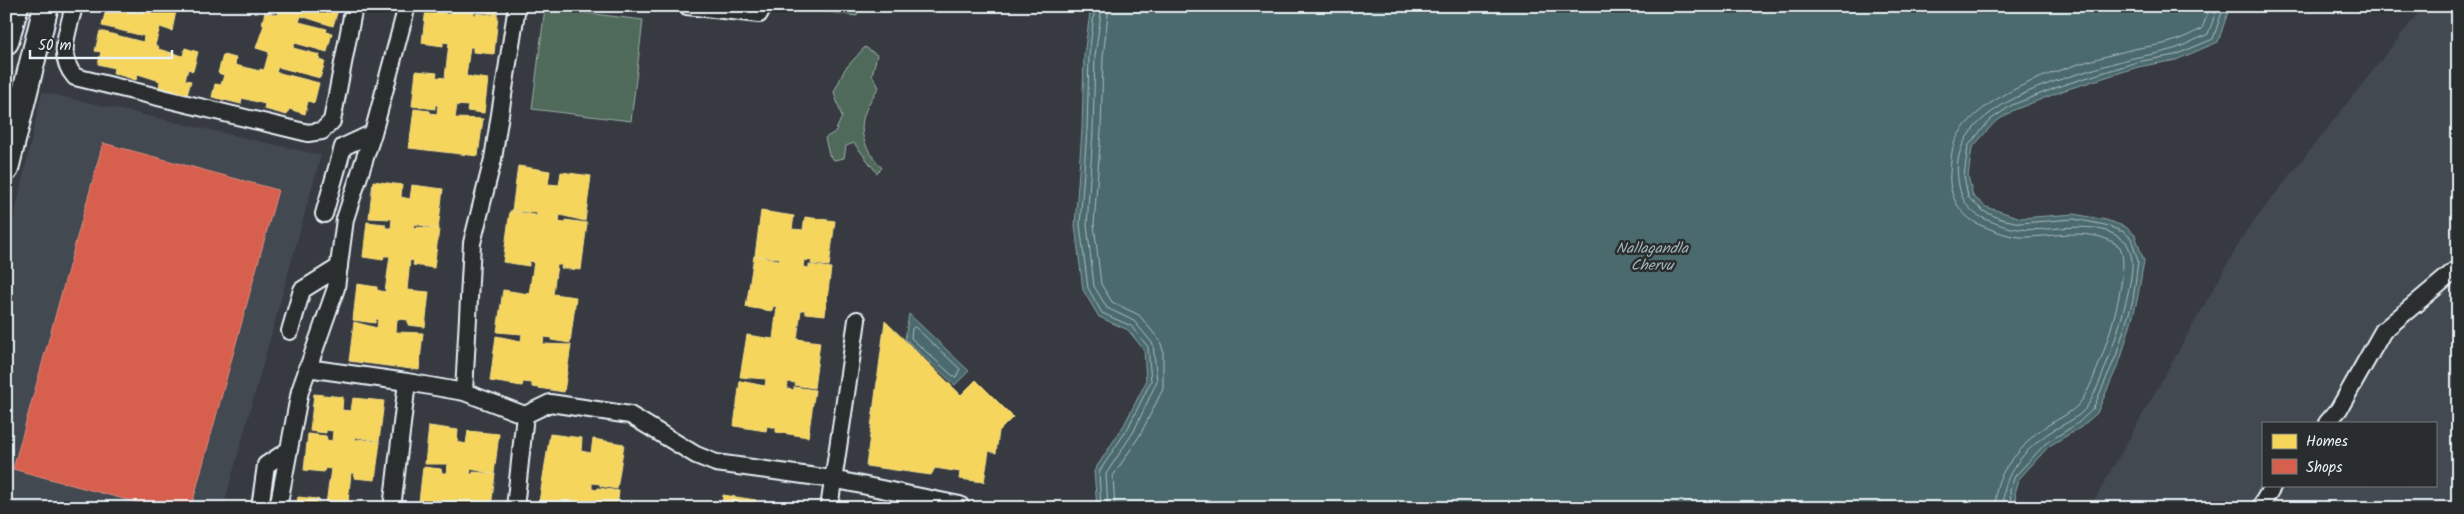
<svg xmlns="http://www.w3.org/2000/svg" width="2464" height="514" viewBox="0 0 2464 514" font-family="Kalam,sans-serif">
	<rect width="100%" height="100%" fill="#373b41"/>
	<filter id="ink" filterUnits="userSpaceOnUse"><feTurbulence type="fractalNoise" baseFrequency=".02" numOctaves="2"/><feDisplacementMap in="SourceGraphic" scale="10" xChannelSelector="R" yChannelSelector="G"/><feConvolveMatrix kernelMatrix="1 2 1 2 8 2 1 2 1" color-interpolation-filters="sRGB"/></filter>
	<g filter="url(#ink)">
		<path fill="#434851" fill-rule="evenodd" d="M2424 6H2458V508H2090L2246 231ZM2263 423H2435V485H2263Z
			M42 92 321 155 223 508H6V253Z"/>
		<path fill="#4f6b5a" stroke="#9caea9" d="M783 6H858L857 16Z
			M545 8 643 20 631 121 532 109Z
			M865 47 877 55 872 75 879 87C856 120 856 139 882 168L877 173 854 143 846 146 844 158 834 160 829 155 825 138 835 132 842 117 834 92 845 69Z"/>
		<path fill="#4c6b6e" stroke="#8aa1a5" d="M1091 6H2230L2218 42 2176 60 2138 67 2065 90 2014 110 1994 123 1972 148 1968 176 1973 196 1986 207 2021 218 2074 214 2106 220 2126 227 2135 235 2144 261 2137 301 2121 358 2097 413 2080 428 2049 446 2019 479 2015 489 2016 508H1097L1094 471 1124 425 1146 382 1144 350 1128 330 1099 317 1083 290 1075 225 1082 130 1084 55Z
			M909 314 969 371 955 385 905 339Z"/>
		<path fill="#f6d55c" stroke="#f2dd8b" d="M113 6 140 13 141 7 137 6H179H177L172 31 160 27 155 45 159 47 158 49 183 56 185 48 198 52 193 71 188 69 185 80 191 81 187 95 159 87 160 81 138 74 136 80 113 73 114 68 98 64 101 52 95 51 100 31 143 42 144 36 102 26 106 9 112 11Z
			M281 6 339 7 333 26 301 16 299 22 327 29 326 32 332 33 327 52 295 43 293 48 320 55 319 60 325 62 320 78 278 67 276 72 319 83 314 103 308 101 305 114 289 109 287 115 264 109 265 104 242 98 241 104 212 97 215 84 221 85 224 75 218 73 223 55 236 58 235 65 260 71V69L264 70 269 52 256 48 264 25 262 24 265 12 278 15Z
			M451 6H498L497 15 474 10V15H476L477 13 498 16 494 54 473 52V47H470L466 76 488 79 484 113 467 111 468 106 457 105 455 118 483 119 478 156 409 148 414 109 430 111V113L437 114 438 105H435V109L412 106 416 71 437 73 436 77 445 78 449 43 443 42V46L422 43 426 8 445 11V14H450Z
			M518 166 550 171 548 184 559 185 561 172 591 176 585 221 560 215 559 222 565 223V220L587 223 581 270 561 268 562 265H557L553 294 576 297 570 343 551 340 552 338 544 337 543 344 571 345 564 392 532 387V383L523 382 522 386 490 381 496 336 521 341 522 334 497 332 503 290 529 294 534 262 529 261V266L503 262 510 211 535 215 536 218 537 213 512 211Z
			M373 181 402 185 401 197 410 199 412 185 443 189 438 229 415 224 414 229H417V227L439 229 434 268 413 265 414 261 410 260 407 290 429 292 425 327 408 325V320L397 319 396 332 423 333 419 370 349 361 354 322 377 328 378 319H376L375 323 353 320 357 284 377 287V290L385 292 390 256H384L383 260 363 257 367 222 385 224 386 228H391L392 219 369 218Z
			M761 211 794 216 792 229 803 230 805 217 835 221 829 266 811 264 812 261 804 260 803 267 809 268V265L831 268 825 315 805 313V310H801L797 339 820 342 814 388 795 385 796 383 788 382 787 389 794 390V387L815 390 808 437 776 432V428L767 426 766 431 734 426 740 381 765 386 766 379 740 377 747 335 773 339 777 307 773 306 772 311 746 307 754 256 779 260 780 263V258L755 256Z
			M885 321 961 395 976 380 1013 417 999 431 996 453 989 451 984 482 959 479 960 472 935 468 931 475 866 466Z
			M314 394 343 397 342 410 351 411 353 398 384 401 379 441 356 437 355 441 358 439 380 442 375 480 354 478 355 473H351L348 502 370 505V508H296L298 497 318 499V503L326 504 331 469 325 468 324 472 304 470 308 434 326 436 327 440 332 441 333 431 326 430V433L310 431Z
			M429 426 458 430 457 442 466 444 468 431 499 434 494 474 471 469 470 474H473V472L495 474 491 508 466 506V508H445L446 502 440 501 439 505 419 502 423 467 441 469 442 473H447L448 464H425Z
			M550 434 582 438 581 451 591 453 593 439 624 444 617 489 600 486V484L592 483V489L597 490 598 488 619 491 617 508H538Z
			M723 495 756 500 755 508H722Z
			M766 501 797 505V508H765Z"/>
		<path fill="#d6604d" stroke="#db8c80" d="M103 143 278 190 191 508H157L13 469Z"/>
		<g fill="none" stroke-linecap="round" stroke-linejoin="round">
			<path stroke="#aabbc1" stroke-width="1" d="M1095 6 1089 56 1087 130 1080 225 1088 288 1102 313 1131 326 1148 347 1151 381 1128 428 1099 472 1101 508
				M1102 6 1095 56 1093 131 1087 225 1094 286 1107 308 1134 321 1153 344 1157 381 1134 431 1106 474 1108 508
				M1109 6 1103 57 1101 131 1094 224 1101 284 1112 302 1139 315 1160 341 1163 350V389L1140 435 1113 476 1115 508
				M915 327 960 369 956 377 953 376 911 338 912 329Z
				M1997 508C1992 481 2006 466 2023 447 2028 442 2033 435 2039 431 2052 421 2073 414 2082 400 2099 376 2133 272 2120 247 2094 225 2050 238 2020 237 2006 236 1993 230 1980 225 1960 216 1948 195 1950 173 1951 163 1951 148 1956 139 1983 88 2081 62 2134 49 2146 46 2159 46 2171 42 2182 39 2192 33 2202 29L2210 6
				M2005 508C1998 480 2022 454 2042 438 2056 426 2078 421 2088 405 2103 383 2135 286 2132 260 2131 254 2129 247 2126 242 2095 216 2054 233 2019 229 2007 228 1994 223 1983 218 1966 210 1960 196 1958 179 1947 104 2066 78 2118 62 2136 56 2156 55 2174 49 2185 45 2197 39 2208 34L2218 6
				M2011 508 2010 489 2015 476 2046 443 2077 424 2093 409 2116 356 2133 300 2138 261 2131 238 2124 232 2105 225 2074 219 2020 223 2001 219 1983 211 1968 197 1964 176 1968 146 1990 120 2012 105 2063 85 2137 62 2175 55 2213 39 2224 6"/>
			<defs>
				<path id="street" d="M74 6C68 32 56 55 75 77L308 133 322 131 332 121 354 6
					M687 6 759 14 763 6
					M324 214 343 147 373 133
					M290 331 302 290 339 267
					M307 368 407 382 464 392 525 415 550 403 630 415 696 455 716 463 832 479 960 505V508
					M464 392 472 243 493 159 517 6
					M2327 423 2339 409 2383 331 2458 268
					M260 508 266 465 289 450
					M278 508 300 391 336 288 345 219 373 133 407 6
					M392 508 407 382
					M515 508 525 415
					M829 508 857 320
					M2260 508 2273 485"/>
				<path id="secondary" d="M6 42 16 6
					M6 169 46 6"/>
			</defs>
			<use href="#street" stroke="#e8f1f8" stroke-width="20"/>
			<use href="#secondary" stroke="#e8f1f8" stroke-width="28"/>
			<use href="#street" stroke="#2a2d2e" stroke-width="16"/>
			<use href="#secondary" stroke="#2a2d2e" stroke-width="24"/>
		</g>
	</g>
	<g text-anchor="middle" stroke-width="5" stroke-linejoin="round" paint-order="stroke">
		<g font-size="15" font-style="italic" fill="#a2b5ba" stroke="#2a2d2e">
			<text x="1652" y="253">Nallagandla<tspan x="1652" dy="17">Chervu</tspan></text>
		</g>
	</g>
	<rect width="2464" height="514" fill="none" stroke="#2a2d2e" stroke-width="25"/>
	<rect x="12" y="12" width="2439" height="489" fill="none" stroke="#e8f1f8" stroke-width="2" filter="url(#ink)"/>
	<rect x="2262" y="422" width="175" height="65" fill="#2a2d2e" stroke="#767b7f"/>
	<rect x="2272" y="434" width="25" height="15" fill="#f6d55c" stroke="#767b7f"/>
	<text x="2306" y="446" font-size="15" fill="#e8f1f8">Homes</text>
	<rect x="2272" y="459" width="25" height="15" fill="#d6604d" stroke="#767b7f"/>
	<text x="2306" y="472" font-size="15" fill="#e8f1f8">Shops</text>
	<path d="M30 50v8h142v-8" fill="none" stroke="#e8f1f8" stroke-width="2.5"/>
	<text x="38" y="50" font-size="15" fill="#e8f1f8" stroke="#2a2d2e" stroke-width="4" paint-order="stroke">50 m</text>
</svg>
